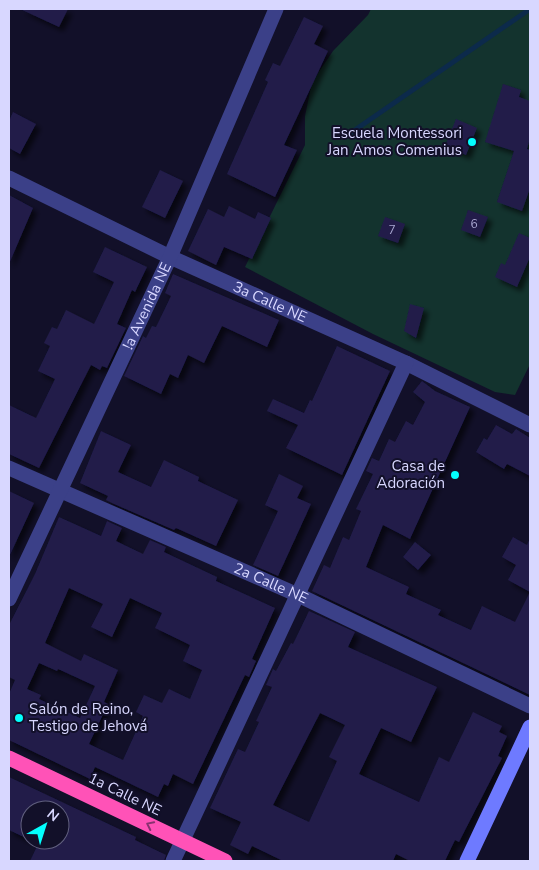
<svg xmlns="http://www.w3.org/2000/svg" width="539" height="870" viewBox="0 0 539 870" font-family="'Nunito Sans',sans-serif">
	<defs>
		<filter id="shadow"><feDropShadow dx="4.5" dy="4.5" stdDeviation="2.5" flood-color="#0009"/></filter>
	</defs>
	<rect width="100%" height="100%" fill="#121029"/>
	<path fill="#13332e" d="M371 9H530V364L515 395 495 392 373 334 245 267 305 145V116L312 82 333 51 368 15Z"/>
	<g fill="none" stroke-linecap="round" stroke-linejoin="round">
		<path stroke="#0c2a4b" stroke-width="5" d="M352 132 530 9"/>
	</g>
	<path fill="#201c4a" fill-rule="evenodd" filter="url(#shadow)" d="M20 9H68L59 27Z
		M304 17 323 26 314 44 328 51 284 145 297 150 275 197 227 174 268 82 265 80 273 63 280 66Z
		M503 84 521 90 519 97 530 101V138L527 149 530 150V188L522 211 497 202 514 151 485 142Z
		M13 112 36 124 20 154 9 148V121Z
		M456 119 477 128 466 155 445 146Z
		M160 170 183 181 165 218 142 207Z
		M9 195 33 208 9 264Z
		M229 206 255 219 258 212 271 218 252 259 224 247 216 265 188 251 208 209 224 217Z
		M468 210 488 217 480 237 461 230Z
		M385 217 405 224 398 243 378 236Z
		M519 233 530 238V257L517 287 495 277 501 263 505 265Z
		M105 247 147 267 135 292 132 290 117 324 126 328 107 368 102 366 100 370 91 365 39 468 9 454V405L36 418 55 379 38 371 50 346 44 343 52 327 57 329 66 310 94 324 114 282 93 272Z
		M173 274 279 320 267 347 222 326 204 363 188 355 178 378 170 374 161 394 124 376 143 336 146 338 152 326 156 327 171 296 165 293Z
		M410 304 424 308 416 338 404 331Z
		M337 346 390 371 342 475 286 448 298 425 267 411 273 399 304 413 310 400 312 401Z
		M422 381 435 391 470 407 410 539 383 525 366 567 409 587 406 594 441 610 438 615 471 630 482 606 515 622 530 592V695L312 591 324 565 330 568 343 537 349 540 361 511 356 509 373 474 366 471 372 458 379 461 389 439 395 442 406 421 413 425 425 402 413 392Z
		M496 425 512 434 516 429 530 438V476L507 464 504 469 476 452 484 438 487 440Z
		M101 431 131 445 118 472 151 487 164 460 199 477 198 481 238 500 216 546 176 528 174 530 114 504 106 500 108 496 80 483Z
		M279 474 303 486 297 498 311 504 278 576 253 565 278 511 265 505Z
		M9 491 34 503 9 557Z
		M59 517 101 536 107 521 122 528 116 541 143 554 150 540 166 547 164 552 217 577 216 581 275 608 252 659 256 661 249 677 245 675 193 784 173 774 168 786 164 784 158 797 95 767 90 779 9 740V694L15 680 9 677V625L35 574ZM69 588 103 604 91 627 112 637 130 598 162 613 155 628 190 645 183 661 202 670 190 699 169 689 162 703 144 695 136 712 143 716 123 760 89 744 108 704 104 702 118 670 84 654 81 661 45 643ZM39 663 57 671 58 669 95 686 80 718 39 699 41 695 27 689Z
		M513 537 527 545 530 538V592L508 580 516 565 502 557Z
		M415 542 431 555 418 570 403 557Z
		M309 611 355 632 348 647 437 687 411 742 381 728 359 774 419 802 439 757 449 762 473 712 502 726 499 732 507 736 498 756 502 758 459 842 455 840 445 861H410L396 854 393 861H283L252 846 248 854 230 845 241 822 210 808 238 749 245 752 259 722 256 721 272 687 266 685 273 669 276 671 291 643 293 644ZM320 713 345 725 329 757 337 761 309 822 273 805Z
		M9 777 136 837 135 840 166 855 164 861H30L40 840H60V810H30V840L9 830Z"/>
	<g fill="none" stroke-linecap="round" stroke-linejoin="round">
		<g stroke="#3b4088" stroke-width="15">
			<path id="s1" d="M9 178 170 257 406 363 530 425"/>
			<path id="s2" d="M9 468 298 595 530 706"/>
			<path id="s3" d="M9 599 170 257 276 9"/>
			<path d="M173 861 406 363"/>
		</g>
		<path stroke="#6e7aff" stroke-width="15" d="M467 861 530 727"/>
		<path stroke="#ff52b7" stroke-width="15" d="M9 758 225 861"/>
	</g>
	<defs><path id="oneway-chevron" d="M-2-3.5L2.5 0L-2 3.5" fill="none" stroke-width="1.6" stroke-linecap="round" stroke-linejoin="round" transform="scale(1.25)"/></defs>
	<use stroke="#883170" href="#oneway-chevron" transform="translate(150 825) rotate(-154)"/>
	<g fill="#03fffe" stroke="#121029" stroke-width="2">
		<circle cx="472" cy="142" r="5"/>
		<circle cx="455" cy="475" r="5"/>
		<circle cx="19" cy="718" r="5"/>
	</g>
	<g text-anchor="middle" stroke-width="4" stroke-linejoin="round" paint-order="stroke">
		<g font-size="12" fill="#aaa8d2">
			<text x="474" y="228">6</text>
			<text x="392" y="234">7</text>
		</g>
		<g font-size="15" fill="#d8d7ff" stroke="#121029" text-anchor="end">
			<text x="462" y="138">Escuela Montessori<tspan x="462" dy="17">Jan Amos Comenius</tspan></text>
			<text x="445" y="471">Casa de<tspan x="445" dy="17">Adoración</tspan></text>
			<text x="29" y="714" text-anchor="start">Salón de Reino,<tspan x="29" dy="17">Testigo de Jehová</tspan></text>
		</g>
		<g font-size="15" fill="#d8d7ff" stroke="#121029">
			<text dy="5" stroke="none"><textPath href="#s1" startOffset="289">3a Calle NE</textPath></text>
			<text dy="5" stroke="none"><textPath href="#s3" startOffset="324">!a Avenida NE</textPath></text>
			<text dy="5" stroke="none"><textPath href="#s2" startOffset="286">2a Calle NE</textPath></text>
			<text transform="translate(125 794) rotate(26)" y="5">1a Calle NE</text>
		</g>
	</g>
	<rect width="539" height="870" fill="none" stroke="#d8d7ff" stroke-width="20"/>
	<g transform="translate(45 825) rotate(39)"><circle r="24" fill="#121029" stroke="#61607f"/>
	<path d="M0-4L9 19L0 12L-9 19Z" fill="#03fffe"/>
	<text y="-8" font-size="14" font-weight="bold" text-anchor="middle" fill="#d8d7ff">N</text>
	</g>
</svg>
